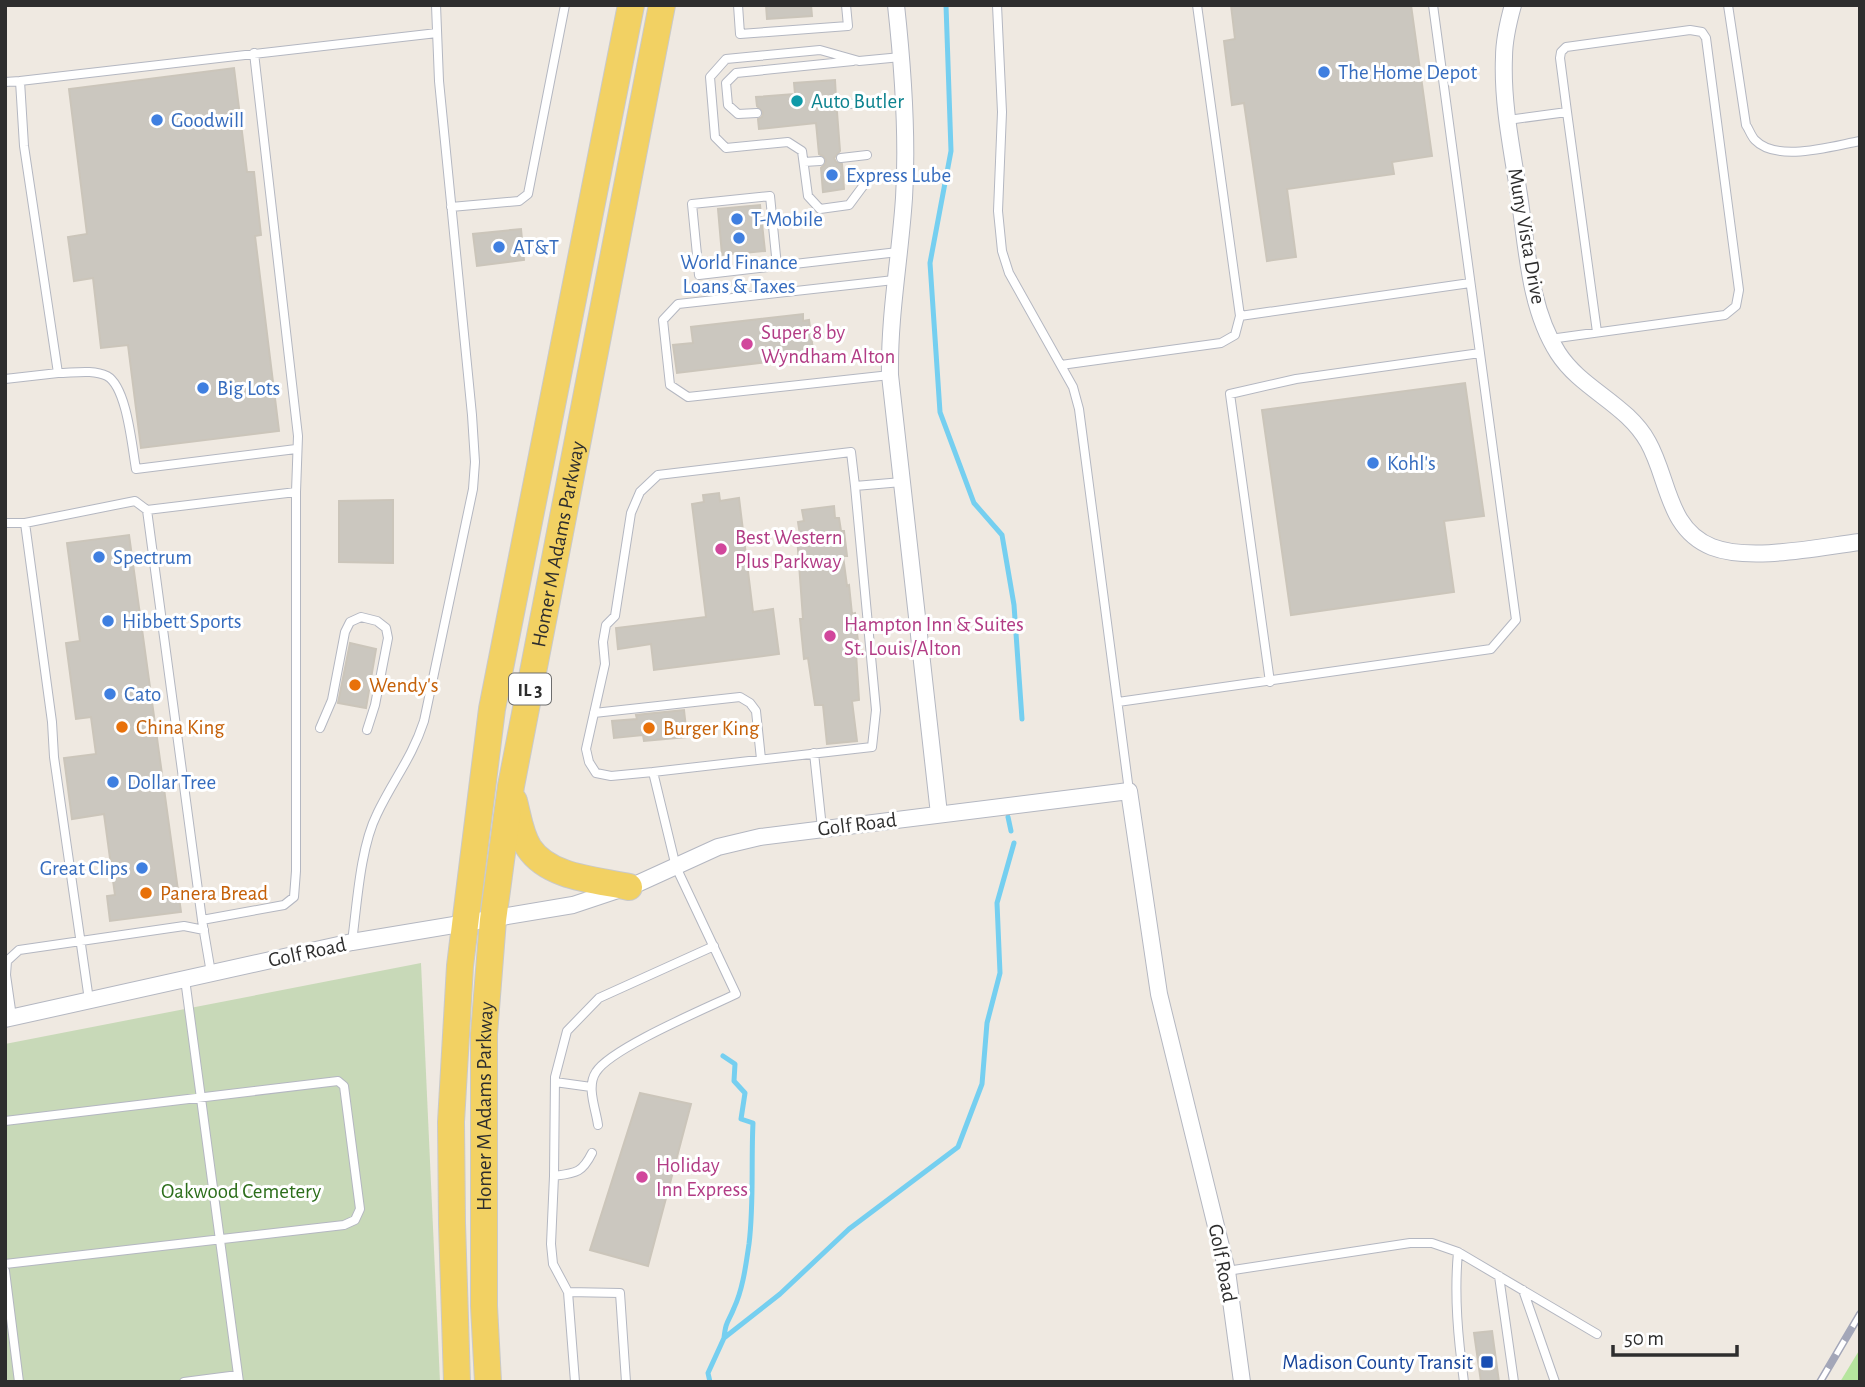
<svg xmlns="http://www.w3.org/2000/svg" width="1865" height="1387" viewBox="0 0 1865 1387" font-family="'Alegreya Sans',sans-serif">
	<rect width="100%" height="100%" fill="#efe9e1"/>
	<path fill="#b6e59e" d="M1860 1349V1382H1840Z"/>
	<path fill="#c8d9b8" d="M421 963 440 1382H5V1044Z"/>
	<g fill="none" stroke-linecap="round" stroke-linejoin="round">
		<path stroke="#75cff0" stroke-width="5" d="M946 5 951 151 930 263 940 412 974 503 1002 535 1014 605 1022 719
			M1008 817 1011 831
			M723 1056 735 1064 734 1081 745 1093 741 1119 753 1123C751 1163 754 1204 749 1244 746 1264 743 1289 734 1308 728 1323 726 1320 724 1338
			M710 1382 708 1373 724 1338 780 1294 849 1229 958 1147 982 1084 987 1023 1000 973 997 903 1014 843"/>
	</g>
	<path fill="#cbc7bf" stroke="#cbc5ba" stroke-width="2" d="M766 5H811L812 16 767 19Z
		M1231 5H1411L1432 156 1392 162 1394 174 1287 189 1296 257 1267 261 1244 103 1232 105 1224 41 1235 39Z
		M234 68 247 172H254L261 235 255 236 279 431 141 448 128 345 101 348 93 278 74 281 68 237 87 234 69 89Z
		M835 80 836 98 831 102V106L837 112 840 151 834 158 836 162 842 164 844 189 823 192 821 168 825 164 826 160 823 156 819 154 816 123 759 129 758 119 762 117 763 112 757 106 756 97 795 94 794 83Z
		M760 205 765 251 722 255 718 209Z
		M521 229 524 260 477 266 473 234Z
		M803 314V321L809 320 813 350 807 351 808 357 677 373 673 345 693 343 691 327Z
		M1465 383 1484 516 1444 521 1454 592 1291 615 1262 410Z
		M719 493 720 501 739 498 753 612 773 609 779 654 654 670 651 644 618 649 616 628 706 617 692 504 704 502 703 495Z
		M393 500V563L339 562V501Z
		M834 506 835 518H839L841 531H844L847 556H843L847 586 849 585 852 614 855 613 859 652 856 653 859 700 852 701 857 741 827 744 823 705H815L808 658 804 659 800 619H803L797 536 800 535 798 522 804 521 802 510Z
		M129 535 181 912 110 921 107 896 115 895 104 814 72 819 64 758 96 754 91 717 76 719 66 643 80 641 67 543Z
		M350 643 376 649 366 708 338 703Z
		M684 710 687 737 644 741 643 735 614 738 612 721 637 719 636 715Z
		M640 1093 691 1104 648 1266 590 1250Z
		M1492 1331 1499 1382H1481L1474 1333Z"/>
	<g fill="none" stroke-linecap="round" stroke-linejoin="round">
		<defs>
			<path id="lane" d="M738 5 740 34 848 26 846 5
				M997 5 1002 112 998 211 1002 251 1009 273 1073 387 1079 409 1129 791
				M1728 5 1746 125C1749 129 1751 136 1755 140 1777 163 1832 146 1860 141
				M901 57 859 61 820 50 726 59 710 77 715 137 726 148 788 142 802 151 808 196 820 209 849 205 869 178 905 174
				M5 82 20 81
				M837 105 863 103
				M1567 112 1597 332
				M757 113 738 114 728 105 726 83 736 73 853 61
				M1508 120 1567 112 1560 58 1561 52 1566 47 1690 30 1702 32 1706 38 1739 290 1736 306 1725 315 1550 339
				M841 158 867 155
				M804 162 820 161
				M451 207 519 201 528 194 565 5
				M777 266 770 196 692 204 699 275 898 252
				M1240 316 1470 283
				M1061 365 1221 343 1235 335 1240 316 1197 5
				M58 373C73 373 93 369 107 376 127 387 132 447 136 469L296 449
				M890 375 688 397 670 385 663 320 678 304 894 280
				M5 379 58 373 24 146 20 81 437 33
				M147 510 296 492
				M5 523H25L135 501 147 510 202 920
				M25 523 52 722 54 757 89 1000
				M1270 682 1230 394 1296 379 1480 353
				M1118 702 1491 649 1516 620 1433 5
				M594 713 740 697 750 703 756 711 761 759
				M320 728 332 700 345 632 350 622 361 617 377 621 386 628 388 638 375 705 367 730
				M814 753 822 828
				M653 772 872 747 876 710 855 486 902 482
				M352 942C357 905 360 848 377 814 393 780 412 758 424 721L473 489 475 462 472 415 439 81 436 5
				M211 973 202 920 284 905 294 897 296 871V492L298 436 254 53
				M185 979 239 1382
				M12 1017 6 975 7 961 19 950 184 926 204 930
				M555 1082 591 1087
				M5 1121 338 1081 344 1086 360 1209 355 1220 344 1225 5 1264
				M598 1125C596 1109 586 1087 596 1072 611 1048 707 1008 736 994L676 867 653 772 611 776 596 773 589 762 586 749 605 664 603 642 606 625 615 616 631 513 640 492 658 475 851 452 855 486
				M554 1176 555 1077 567 1031 599 998 714 946
				M1458 1252 1597 1334
				M5 1271 19 1382
				M1227 1271 1410 1243H1432L1458 1252C1454 1296 1458 1338 1464 1382
				M1499 1276 1514 1382
				M1523 1290 1555 1382
				M568 1292 620 1293 626 1382
				M184 1382 238 1375
				M575 1382 568 1292 553 1264 551 1244 554 1176C576 1173 582 1173 592 1153"/>
			<path id="street" d="M896 5C903 69 908 134 904 198 900 258 889 315 890 375L939 814
				M1513 5C1508 23 1504 39 1504 57 1502 103 1512 150 1519 195 1527 247 1529 308 1558 353 1581 389 1627 404 1648 442 1669 479 1667 529 1712 547 1751 562 1818 547 1860 542
				M5 1019 352 942 573 905 639 883 718 847 760 837 1129 791 1159 994 1227 1271 1242 1382"/>
			<g id="primary">
				<path d="M514 801C518 816 520 834 529 848 549 878 597 880 629 887"/>
				<path d="M457 1382 452 1223 451 1122 460 966 465 925 492 709 631 5"/>
				<path id="s1" d="M488 1382 484 1306V1034L493 920 511 786 662 5"/>
			</g>
		</defs>
		<use href="#lane" stroke="#b4b7c1" stroke-width="10"/>
		<use href="#street" stroke="#b4b7c1" stroke-width="18"/>
		<use href="#primary" stroke="#c9c9c9" stroke-width="28"/>
		<use href="#lane" stroke="#fff" stroke-width="8"/>
		<use href="#street" stroke="#fff" stroke-width="16"/>
		<use href="#primary" stroke="#f2d163" stroke-width="26"/>
		<defs>
			<path id="rail" d="M1820 1382 1860 1314"/>
		</defs>
		<use href="#rail" stroke="#a3a6b8" stroke-width="8"/>
		<use href="#rail" stroke="#fff" stroke-width="5" stroke-dasharray="16" stroke-linecap="butt"/>
	</g>
	<g fill="#3f7fe0" stroke="#fff" stroke-width="2.5">
		<circle cx="1324" cy="72" r="7"/>
		<circle cx="157" cy="120" r="7"/>
		<circle cx="832" cy="175" r="7"/>
		<circle cx="737" cy="219" r="7"/>
		<circle cx="739" cy="238" r="7"/>
		<circle cx="499" cy="247" r="7"/>
		<circle cx="203" cy="388" r="7"/>
		<circle cx="1373" cy="463" r="7"/>
		<circle cx="99" cy="557" r="7"/>
		<circle cx="108" cy="621" r="7"/>
		<circle cx="110" cy="694" r="7"/>
		<circle cx="113" cy="782" r="7"/>
		<circle cx="142" cy="868" r="7"/>
	</g>
	<circle fill="#0f9aa8" stroke="#fff" stroke-width="2.5" cx="797" cy="101" r="7"/>
	<g fill="#d1479c" stroke="#fff" stroke-width="2.5">
		<circle cx="747" cy="344" r="7"/>
		<circle cx="721" cy="549" r="7"/>
		<circle cx="830" cy="636" r="7"/>
		<circle cx="642" cy="1177" r="7"/>
	</g>
	<g fill="#e8710a" stroke="#fff" stroke-width="2.5">
		<circle cx="355" cy="685" r="7"/>
		<circle cx="122" cy="727" r="7"/>
		<circle cx="649" cy="728" r="7"/>
		<circle cx="146" cy="893" r="7"/>
	</g>
	<rect fill="#1a4fb4" stroke="#fff" stroke-width="2.5" x="1480" y="1355" width="14" height="14" rx="3.5"/>
	<g text-anchor="middle" stroke-width="6" stroke-linejoin="round" paint-order="stroke">
		<rect fill="#fff" stroke="#6d6d6d" stroke-width="2" x="509" y="673.5" width="42" height="31" rx="5"/>
		<g font-size="19" font-weight="bold" fill="#2e2e2e">
			<text x="530" y="696">IL 3</text>
		</g>
		<g font-size="21" fill="#366cbe" stroke="#fff" text-anchor="start">
			<text x="1338" y="79">The Home Depot</text>
			<text x="171" y="127">Goodwill</text>
			<text x="846" y="182">Express Lube</text>
			<text x="751" y="226">T-Mobile</text>
			<text x="513" y="254">AT&amp;T</text>
			<text x="739" y="269" text-anchor="middle">World Finance<tspan x="739" dy="24">Loans &amp; Taxes</tspan></text>
			<text x="217" y="395">Big Lots</text>
			<text x="1387" y="470">Kohl's</text>
			<text x="113" y="564">Spectrum</text>
			<text x="122" y="628">Hibbett Sports</text>
			<text x="124" y="701">Cato</text>
			<text x="127" y="789">Dollar Tree</text>
			<text x="128" y="875" text-anchor="end">Great Clips</text>
		</g>
		<g font-size="21" fill="#0d838f" stroke="#fff" text-anchor="start">
			<text x="811" y="108">Auto Butler</text>
		</g>
		<g font-size="21" fill="#2e2e2e" stroke="#fff">
			<text transform="translate(1527 236) rotate(80)" y="7">Muny Vista Drive</text>
			<text dy="7" stroke="none"><textPath href="#s1" startOffset="844">Homer M Adams Parkway</textPath></text>
			<text transform="translate(857 824) rotate(-7)" y="7">Golf Road</text>
			<text transform="translate(307 952) rotate(-12)" y="7">Golf Road</text>
			<text dy="7" stroke="none"><textPath href="#s1" startOffset="276">Homer M Adams Parkway</textPath></text>
			<text transform="translate(1223 1263) rotate(79)" y="7">Golf Road</text>
		</g>
		<g font-size="21" fill="#b23c85" stroke="#fff" text-anchor="start">
			<text x="761" y="339">Super 8 by<tspan x="761" dy="24">Wyndham Alton</tspan></text>
			<text x="735" y="544">Best Western<tspan x="735" dy="24">Plus Parkway</tspan></text>
			<text x="844" y="631">Hampton Inn &amp; Suites<tspan x="844" dy="24">St. Louis/Alton</tspan></text>
			<text x="656" y="1172">Holiday<tspan x="656" dy="24">Inn Express</tspan></text>
		</g>
		<g font-size="21" fill="#c56008" stroke="#fff" text-anchor="start">
			<text x="369" y="692">Wendy's</text>
			<text x="136" y="734">China King</text>
			<text x="663" y="735">Burger King</text>
			<text x="160" y="900">Panera Bread</text>
		</g>
		<g font-size="21" fill="#2c6e1b" stroke="#fff">
			<text x="241" y="1198">Oakwood Cemetery</text>
		</g>
		<g font-size="21" fill="#164399" stroke="#fff" text-anchor="end">
			<text x="1473" y="1369">Madison County Transit</text>
		</g>
	</g>
	<rect width="1865" height="1387" fill="none" stroke="#2e2e2e" stroke-width="14"/>
	<path d="M1613 1345v10h124v-10" fill="none" stroke="#2e2e2e" stroke-width="3.5"/>
	<text x="1624" y="1345" font-size="21" fill="#2e2e2e" stroke="#ffffff" stroke-width="5" paint-order="stroke">50 m</text>
</svg>
